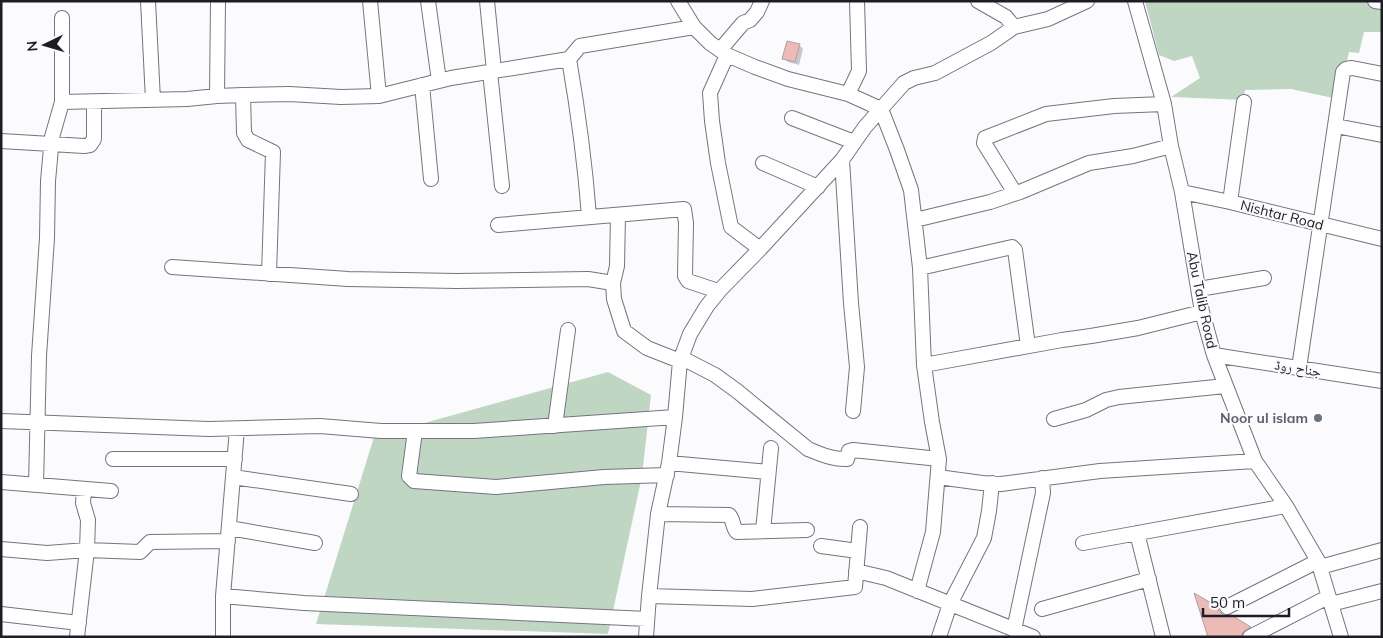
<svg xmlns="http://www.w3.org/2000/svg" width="1383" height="638" viewBox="0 0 1383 638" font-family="Mulish,'Noto Naskh Arabic',sans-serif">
	<rect width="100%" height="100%" fill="#fbfbfe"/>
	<path fill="#bfd6c2" d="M1145 1H1382V32H1364L1359 53 1349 52 1338 99 1291 89 1245 90 1243 100 1171 97 1200 78 1192 56 1174 61 1159 55Z
		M608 372 651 395 642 476 608 634 316 624 374 437Z"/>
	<path fill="#0003" d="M799 45 803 49 799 65 788 62 784 58Z
		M1231 616 1250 628 1256 633 1250 637H1239Z"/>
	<path fill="#edbbb7" stroke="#b09e9c" d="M787 41 800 44 795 62 782 59Z
		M1194 593 1218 607 1219 611 1223 615 1227 616 1231 615 1251 627 1243 632 1241 637H1208Z"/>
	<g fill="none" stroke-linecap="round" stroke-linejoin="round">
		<defs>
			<path id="minor" d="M148 1 153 100
				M370 1 379 96
				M428 1 439 81
				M487 1 494 71
				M678 1 694 27 710 43 727 55 755 67 788 79 848 94 881 109 897 150 911 190 920 268 924 365 932 422 939 459 933 532 917 591
				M978 1 1006 17 1014 27
				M1135 1 1164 104 1171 146 1182 192 1202 312 1214 355 1255 461 1286 506 1318 561 1341 637
				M1375 1 1382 2
				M720 50 743 23 750 20 757 12 762 1
				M727 55 710 93 712 121 718 163 731 227 760 249
				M569 59C578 111 585 163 589 216
				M490 72 502 186
				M422 85 431 179
				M848 94 859 71 857 1
				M243 95 244 133 248 140 273 152 269 274
				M217 96 218 1
				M62 102 187 99 217 96 243 95 289 94 341 97 379 96 451 78 569 59 580 46 694 27
				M792 118 854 142
				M1336 126 1382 135
				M1 141 84 146 90 145 94 139V102
				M842 160 851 303 857 367 853 411
				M763 163 818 187
				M1182 192 1230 202 1382 239
				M1015 193 984 143 985 138 1046 114 1114 106 1164 104
				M1230 202 1244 102
				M618 215 617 266 613 283 614 299 624 331 647 348 680 361
				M915 220 990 202 1020 192 1089 163 1133 156 1171 146
				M498 225 684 209 686 223 685 276 688 281 718 291
				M172 267 348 279 457 281 588 279 613 283
				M920 268 1012 247 1015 250 1028 346
				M1199 289 1264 278
				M1214 355 1382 381
				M682 358 715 375 737 391 808 449C820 454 834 460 847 459L849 451 853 450 939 459
				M924 365 1062 340 1091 336 1138 328 1202 312
				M1299 368 1343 72 1346 69 1352 68 1382 74
				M1054 419 1086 410 1106 400 1119 397 1225 386
				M1 421 209 429 320 426 381 431H474L675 417
				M555 426 568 330
				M415 431 409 476 414 481 496 487 604 477 667 475
				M113 459H235
				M669 463 768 472
				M233 477 351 494
				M938 477 982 483 1001 484 1100 471 1255 461
				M1 482 111 491
				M36 485 39 356 47 238 48 181 52 137 62 102V18
				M658 514 729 515C734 520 732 527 737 532L807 530
				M229 528 315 543
				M763 531 771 448
				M1137 533 1163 637
				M1083 543 1286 506
				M821 546 858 551
				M1 549 47 553 87 550 140 552 150 542 228 541
				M1320 567 1382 550
				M856 571 886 578 1033 637
				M223 596 304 603 647 619
				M649 596 752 599 855 587 860 527
				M1331 604 1382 591
				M1227 607 1318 561
				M1042 609 1149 579
				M1 614 79 623
				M1014 630 1043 493 1042 478
				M77 637 87 550 88 520 83 503 84 489
				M223 637V596L237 429
				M646 637 649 596 658 514 669 463 675 417 680 361 690 334 707 306 720 290 760 249 842 160 865 127 904 83 914 78 935 73 991 43 1014 27 1048 19 1087 1
				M939 637 950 604 984 538 989 511 992 483
				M1250 637 1328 597"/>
		</defs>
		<use href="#minor" stroke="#757382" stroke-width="16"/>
		<use href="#minor" stroke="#fff" stroke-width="14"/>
	</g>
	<circle fill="#6b7280" stroke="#fbfbfe" stroke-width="2" cx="1318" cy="418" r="5"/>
	<g text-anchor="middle" stroke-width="4" stroke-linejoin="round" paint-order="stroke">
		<g font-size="14" fill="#1e1d23" stroke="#fbfbfe">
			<text transform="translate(1282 215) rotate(14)" y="5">Nishtar Road</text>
			<text transform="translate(1202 300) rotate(78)" y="5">Abu Talib Road</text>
			<text transform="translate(1298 368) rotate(9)" y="5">جناح روڈ</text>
		</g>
		<g font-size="14" font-weight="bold" fill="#5b616d" stroke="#fbfbfe" text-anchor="end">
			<text x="1308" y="423">Noor ul islam</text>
		</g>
	</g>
	<rect width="1383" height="638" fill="none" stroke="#1e1d23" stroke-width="5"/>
	<g transform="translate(45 45) rotate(265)" stroke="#fbfbfe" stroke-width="4" paint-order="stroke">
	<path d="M0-4L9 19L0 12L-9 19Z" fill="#1e1d23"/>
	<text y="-8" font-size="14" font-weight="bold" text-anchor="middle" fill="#1e1d23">N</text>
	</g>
	<path d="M1203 608v8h86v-8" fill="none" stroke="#1e1d23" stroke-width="2.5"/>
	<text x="1210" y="608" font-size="15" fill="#1e1d23" stroke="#fbfbfe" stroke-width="4" paint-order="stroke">50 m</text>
</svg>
